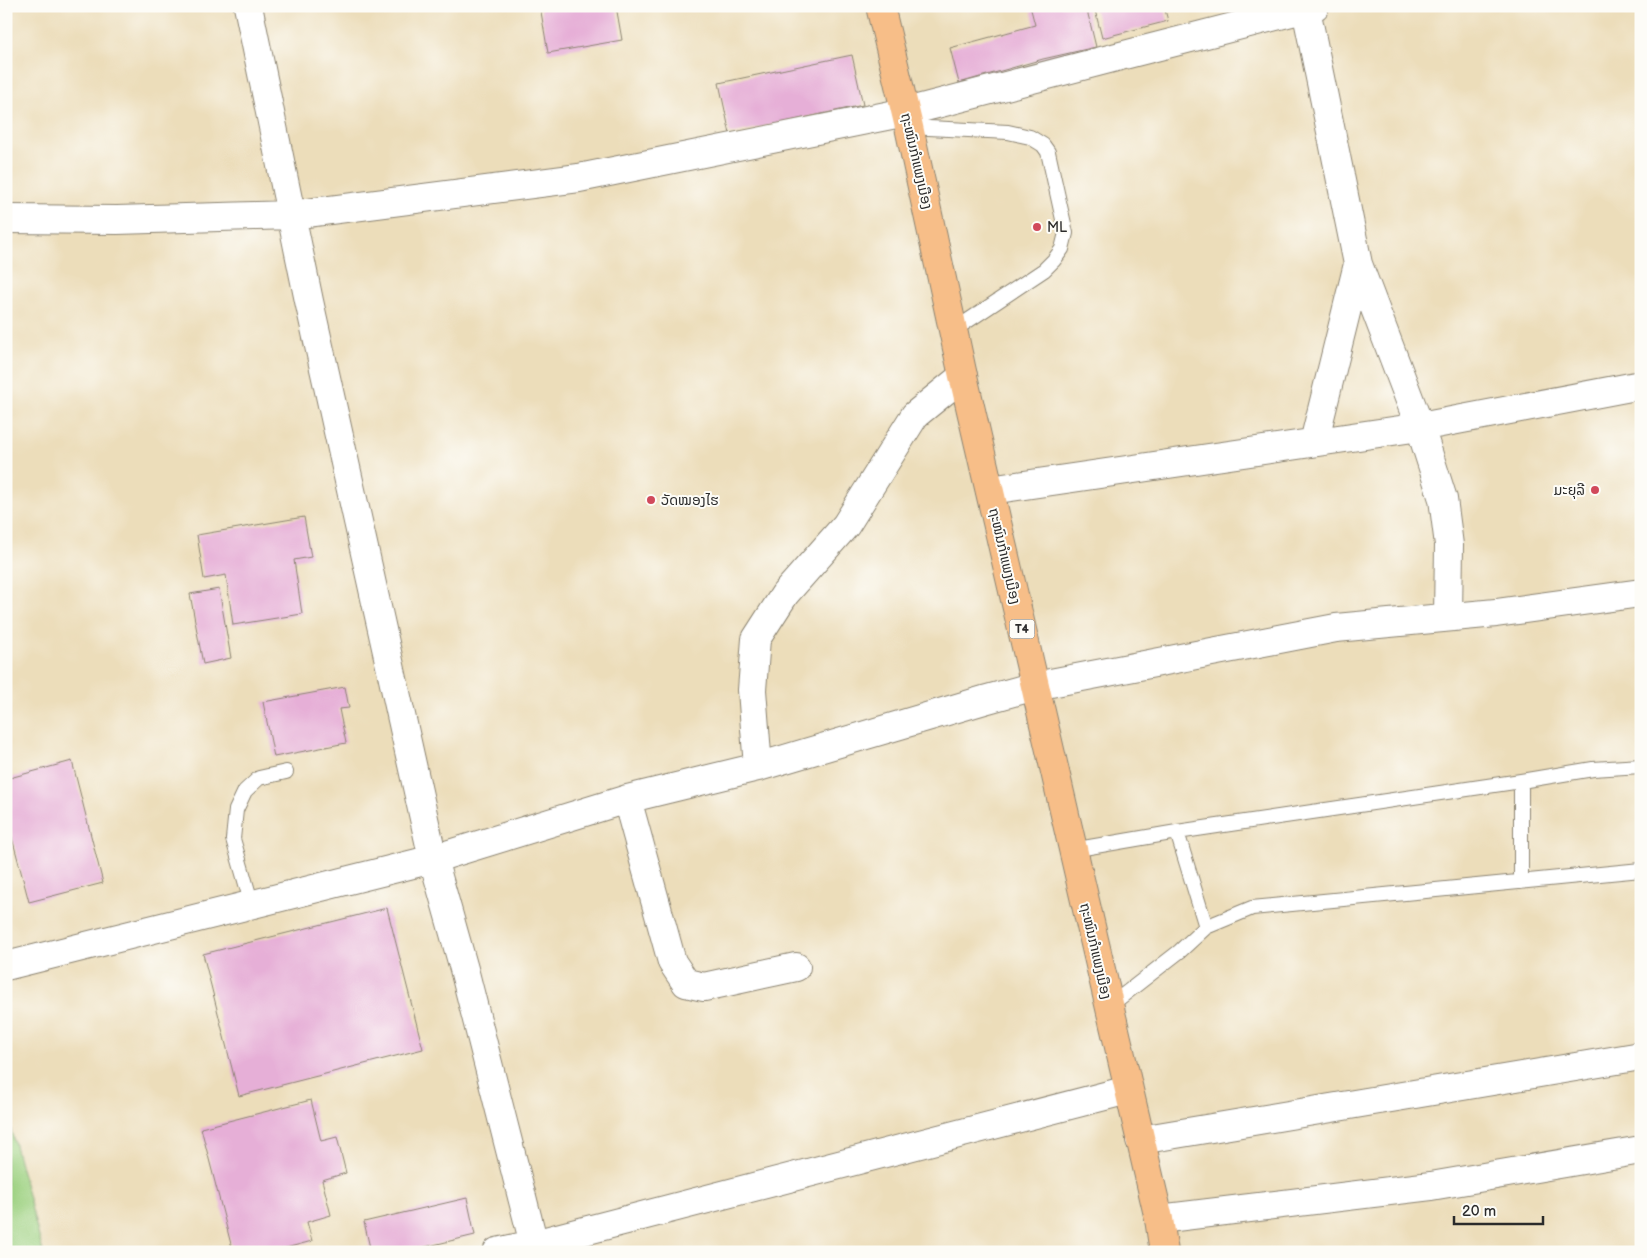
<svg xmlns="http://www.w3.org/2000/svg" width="1647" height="1258" viewBox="0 0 1647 1258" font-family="'Balsamiq Sans','Noto Sans Lao',sans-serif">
	<rect width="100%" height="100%" fill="#fdfcf7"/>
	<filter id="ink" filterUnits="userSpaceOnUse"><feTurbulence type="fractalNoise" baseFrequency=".02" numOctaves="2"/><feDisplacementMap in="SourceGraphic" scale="10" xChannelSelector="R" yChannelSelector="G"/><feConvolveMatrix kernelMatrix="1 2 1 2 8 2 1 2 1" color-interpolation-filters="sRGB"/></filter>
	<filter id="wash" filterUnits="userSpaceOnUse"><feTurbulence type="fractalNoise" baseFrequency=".0096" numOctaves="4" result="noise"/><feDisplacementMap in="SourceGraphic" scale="20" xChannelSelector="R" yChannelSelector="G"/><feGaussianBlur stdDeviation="1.12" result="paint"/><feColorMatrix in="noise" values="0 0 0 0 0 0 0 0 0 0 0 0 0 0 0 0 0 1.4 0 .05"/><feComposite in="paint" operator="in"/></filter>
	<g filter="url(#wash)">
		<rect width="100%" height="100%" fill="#ecddba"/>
		<path fill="#9dd181" stroke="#647e56" d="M6 1111 43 1252H6Z"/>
		<g id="blocks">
			<path fill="#e6afd7" d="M540 6H616L622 40 548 53Z
				M1030 6H1086L1096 47 1043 59 959 83 950 48 1035 25Z
				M1094 6H1164L1168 21 1102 38Z
				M852 55 863 105 730 134 719 83Z
				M304 517 311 557 294 560 302 614 233 625 226 575 204 579 197 535Z
				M219 589 231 658 203 664 190 594Z
				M345 687 349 708 339 709 346 743 274 757 263 702Z
				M72 761 103 883 29 902 6 815V779Z
				M387 908 423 1049 239 1096 203 954Z
				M311 1100 321 1141 337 1137 346 1173 322 1180 331 1215 307 1222 312 1241 271 1252H233L201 1128Z
				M467 1198 475 1235 404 1252H371L364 1222Z"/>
		</g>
	</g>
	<g filter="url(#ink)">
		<use href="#blocks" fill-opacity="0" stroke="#8c8472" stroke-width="1"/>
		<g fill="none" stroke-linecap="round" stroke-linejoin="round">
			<defs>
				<path id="service" d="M909 127 1008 132 1030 137 1043 145 1048 152 1066 233 1062 249 1054 260 1044 270 954 330
					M1177 832 1206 927
					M1072 850 1177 832 1521 781 1593 769 1641 766
					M1521 882V781
					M252 905 233 839 236 810 245 791 259 778 286 772
					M1108 1007 1180 951 1206 927 1252 908 1641 870"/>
				<path id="minor" d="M248 6 309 301 433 859 464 969 536 1252
					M1306 9 1358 264 1314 442
					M6 219 117 220 291 215 579 178 906 112 1132 53 1315 6
					M1358 264 1420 427 1443 499 1449 545 1448 617
					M990 490 1420 427 1641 385
					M758 767 752 690 756 639 785 594 846 525 915 415 963 376
					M627 799 672 962 686 983 704 987 796 967
					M6 966 433 859 627 799 758 767 984 700 1035 686 1336 628 1496 613 1641 593
					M1140 1140 1641 1056
					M1159 1219 1431 1186 1641 1150
					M497 1252 534 1244 1128 1090"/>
				<path id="primary" d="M880 6 909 127 963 376 1159 1219 1164 1252"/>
			</defs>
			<use href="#service" stroke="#8c8472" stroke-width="16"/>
			<use href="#minor" stroke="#8c8472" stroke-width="30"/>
			<use href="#primary" stroke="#8c8472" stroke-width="30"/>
			<use href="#service" stroke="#fff" stroke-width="14"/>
			<use href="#minor" stroke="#fff" stroke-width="28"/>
			<use href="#primary" stroke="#f7be88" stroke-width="28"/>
		</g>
	</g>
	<g fill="#d1495b" stroke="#fdfcf7" stroke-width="2">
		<circle cx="1037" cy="227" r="5"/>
		<circle cx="1595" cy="490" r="5"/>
		<circle cx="651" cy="500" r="5"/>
	</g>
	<g text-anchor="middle" stroke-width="4" stroke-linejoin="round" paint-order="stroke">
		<rect fill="#fdfcf7" stroke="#6a6a68" stroke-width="1" x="1009.5" y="619.5" width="25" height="19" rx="4"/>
		<g font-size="12" font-weight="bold" fill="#2b2b2b">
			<text x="1022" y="633">T4</text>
		</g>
		<g font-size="14" fill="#2b2b2b" stroke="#fdfcf7">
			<text transform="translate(917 161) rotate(77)" y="5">ຖະໜົນກຳແພງເມືອງ</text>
			<text transform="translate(1005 556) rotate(77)" y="5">ຖະໜົນກຳແພງເມືອງ</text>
			<text transform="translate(1096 951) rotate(77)" y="5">ຖະໜົນກຳແພງເມືອງ</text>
		</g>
		<g font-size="14" fill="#2b2b2b" stroke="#fdfcf7" text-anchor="start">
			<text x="1047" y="232">ML</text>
			<text x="1585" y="495" text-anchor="end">ມະຍຸລີ</text>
			<text x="661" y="505">ວັດໝອງໄຮ</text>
		</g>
	</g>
	<rect width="1647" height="1258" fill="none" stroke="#fdfcf7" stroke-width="25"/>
	<path d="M1454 1216v8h89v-8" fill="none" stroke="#2b2b2b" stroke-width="2.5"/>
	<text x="1462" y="1216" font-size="15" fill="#2b2b2b" stroke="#fdfcf7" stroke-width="4" paint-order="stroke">20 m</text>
</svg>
